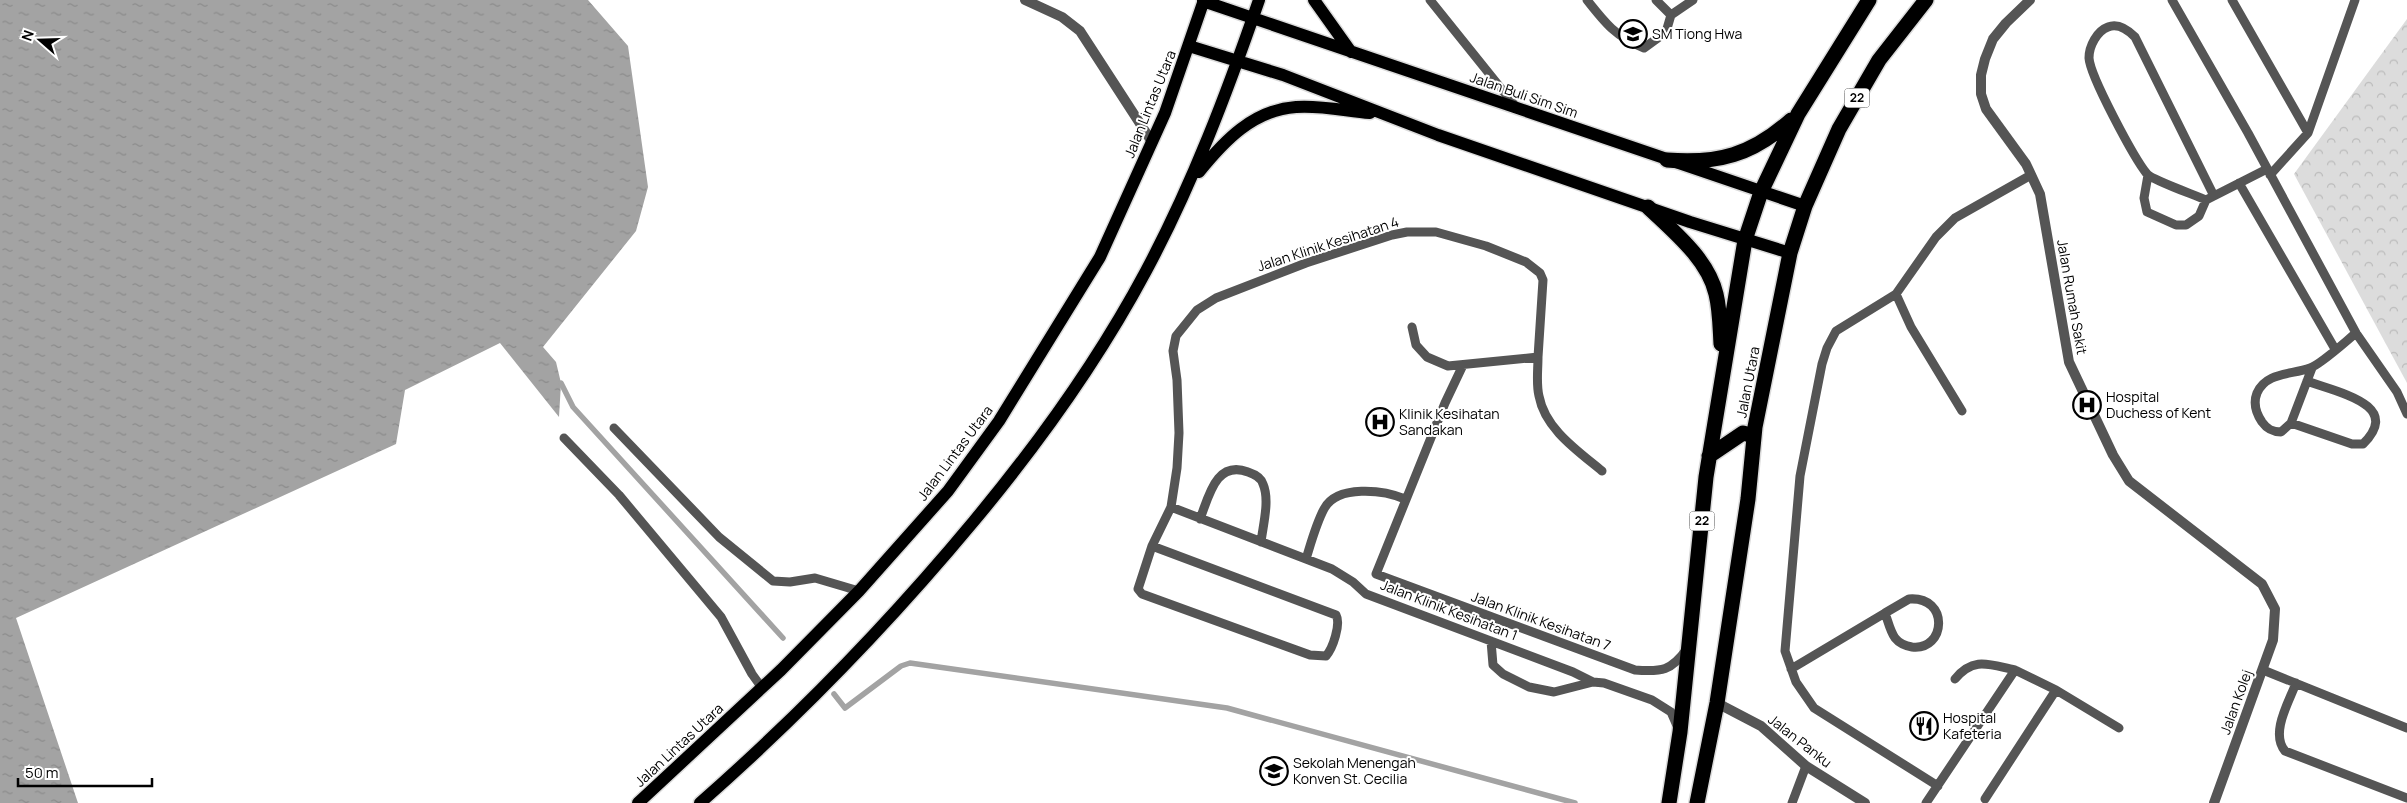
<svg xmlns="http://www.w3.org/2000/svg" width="2407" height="803" viewBox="0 0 2407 803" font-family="Manrope,sans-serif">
	<defs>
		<pattern id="forest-crowns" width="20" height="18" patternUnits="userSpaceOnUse" patternTransform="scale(1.25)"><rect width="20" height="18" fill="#dcdcdc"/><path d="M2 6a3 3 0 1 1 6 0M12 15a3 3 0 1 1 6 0" fill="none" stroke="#bbb"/></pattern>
		<pattern id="water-ripples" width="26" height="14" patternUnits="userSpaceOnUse" patternTransform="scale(1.25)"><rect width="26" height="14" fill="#a3a3a3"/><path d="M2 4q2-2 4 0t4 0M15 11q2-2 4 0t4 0" fill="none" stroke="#8b8b8b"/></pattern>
	</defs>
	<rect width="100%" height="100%" fill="#fff"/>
	<path fill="url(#forest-crowns)" d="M2407 19V383L2294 174Z"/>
	<path fill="url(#water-ripples)" d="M0 0H588L628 46 648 187 636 231 543 347 556 362 561 383 559 417 500 343 405 390 396 444 16 618 78 803H0Z"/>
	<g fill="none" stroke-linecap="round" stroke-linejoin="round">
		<path stroke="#a3a3a3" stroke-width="5.5" d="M561 383 573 407 783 638
			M834 694 845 708 901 666 910 663 1227 708 1575 803"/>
		<defs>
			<path id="primary" d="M1314 0 1351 52
				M1203 1 1805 206
				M1189 46 1283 75 1438 135 1690 222 1790 253
				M1199 172C1224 141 1253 110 1296 107 1320 105 1346 111 1370 113
				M638 803 781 670 859 591 948 491 999 421 1100 257 1165 113 1204 0
				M700 803C799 716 890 622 974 521 1039 443 1098 361 1146 271 1192 185 1227 93 1259 0"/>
			<path id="highway" d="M1667 160C1718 164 1752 155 1791 120
				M1648 207C1673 231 1708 259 1716 294 1720 310 1720 328 1721 344
				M1709 456 1743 433 1754 436
				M1669 803 1680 732 1706 477 1745 240 1761 192 1798 114 1869 0
				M1697 803 1717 703 1748 499 1755 427 1790 253 1805 206 1839 129 1879 60 1926 0"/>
		</defs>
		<use href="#primary" stroke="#dbdbdb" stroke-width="15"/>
		<use href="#highway" stroke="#dbdbdb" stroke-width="18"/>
		<path stroke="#555" stroke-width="9" d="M1430 0 1516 107
			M1587 0C1605 23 1616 37 1644 48L1666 32 1671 15 1656 0
			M2172 0 2248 133 2356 333C2345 342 2321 364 2310 368 2291 375 2266 372 2257 393 2253 403 2256 413 2262 422 2267 429 2272 432 2281 432L2291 423 2312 368
			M2232 0 2308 133
			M1671 15 1693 0
			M2148 175 2144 198 2147 212 2176 225H2186L2199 216 2206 200 2267 169
			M2270 175 2308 133 2355 0
			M2239 183 2335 349
			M2206 200C2195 195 2152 180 2147 174 2134 158 2090 76 2089 58 2089 46 2097 31 2108 27 2118 23 2128 30 2135 37L2214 196
			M1896 294 1911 327 1962 411
			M2356 333 2397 392 2407 414
			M1538 357C1538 370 1536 384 1539 396 1545 429 1578 451 1602 471
			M1463 365 1445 403 1376 574 1635 670C1662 672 1671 671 1687 649
			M2291 423 2352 444H2363C2404 404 2335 392 2307 381
			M614 428 719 537 773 581 790 582 815 578 859 591
			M564 438 619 495 721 617 752 674 762 688
			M1171 507 1332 569 1353 582 1366 594 1573 672 1593 682 1604 683 1652 700 1671 712 1678 728
			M1200 519C1209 496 1216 460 1248 472 1254 474 1261 477 1263 484 1270 500 1263 525 1261 542
			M1152 546 1336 615C1341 624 1333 648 1326 656L1310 655 1142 594 1138 589 1152 546 1171 507 1177 468 1179 433 1177 380 1173 351 1176 336 1197 310 1216 298 1306 263 1392 235 1407 232H1436L1486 246 1526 262 1540 273 1543 280 1538 357 1448 366 1427 357 1416 345 1412 327
			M1306 559C1311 543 1316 524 1324 509 1337 484 1384 490 1405 499
			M1909 599C1950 596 1946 651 1912 647 1906 646 1899 643 1895 638 1890 631 1888 621 1885 613Z
			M1491 641 1493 665 1503 674 1529 687 1554 692 1593 682
			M1791 669 1885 613
			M2263 670 2407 728
			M1955 679C1974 656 1990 665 2015 670
			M2296 683C2289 702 2270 733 2285 751L2407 798
			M2056 690 2119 728
			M1938 786 1814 708 1796 682 1785 651 1800 476 1822 364 1827 348 1836 331 1896 294 1936 237 1955 218 2031 175
			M1792 803 1806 766
			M1926 803 2015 670 2056 690 1985 799"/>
		<path stroke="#555" stroke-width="10" d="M1025 0 1062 17 1080 31 1152 142
			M2030 0 2006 23 1993 39 1985 59 1981 75V94L1986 109 2026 164 2040 194 2069 362 2113 455 2129 481 2262 584 2275 609 2273 640 2214 803
			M1717 703 1761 726 1806 766 1865 803"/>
		<use href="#primary" stroke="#000" stroke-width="12"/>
		<use href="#highway" stroke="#000" stroke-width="15"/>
	</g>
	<defs>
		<symbol id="school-ring" viewBox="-11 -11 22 22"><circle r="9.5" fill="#fff" stroke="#000" stroke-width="1.5"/><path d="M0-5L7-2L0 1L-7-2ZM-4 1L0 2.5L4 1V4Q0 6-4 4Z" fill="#000"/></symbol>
		<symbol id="hospital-ring" viewBox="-11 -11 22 22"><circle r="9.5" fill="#fff" stroke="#000" stroke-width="1.5"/><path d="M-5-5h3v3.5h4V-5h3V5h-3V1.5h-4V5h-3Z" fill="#000"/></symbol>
		<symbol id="restaurant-ring" viewBox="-11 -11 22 22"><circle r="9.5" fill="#fff" stroke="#000" stroke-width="1.5"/><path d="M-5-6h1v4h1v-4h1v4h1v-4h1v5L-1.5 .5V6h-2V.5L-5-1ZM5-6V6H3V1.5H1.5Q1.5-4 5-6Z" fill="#000"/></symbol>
	</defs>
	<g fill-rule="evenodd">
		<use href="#school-ring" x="1617" y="18" width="32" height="32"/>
		<use href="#hospital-ring" x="2071" y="389" width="32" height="32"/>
		<use href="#hospital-ring" x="1364" y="406" width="32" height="32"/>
		<use href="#restaurant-ring" x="1908" y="710" width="32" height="32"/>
		<use href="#school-ring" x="1258" y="755" width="32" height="32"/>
	</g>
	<g text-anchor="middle" stroke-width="4" stroke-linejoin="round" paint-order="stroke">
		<g fill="#fff" stroke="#4c4c4c" stroke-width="1">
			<rect x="1844.5" y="88.5" width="25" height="19" rx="4"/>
			<rect x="1689.5" y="511.5" width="25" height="19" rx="4"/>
		</g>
		<g font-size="12" font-weight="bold" fill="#000">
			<text x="1857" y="102">22</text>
			<text x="1702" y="525">22</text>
		</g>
		<g font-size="14" fill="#000" stroke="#fff" text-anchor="start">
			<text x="1652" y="39">SM Tiong Hwa</text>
			<text x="2106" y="402">Hospital<tspan x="2106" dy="16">Duchess of Kent</tspan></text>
			<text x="1399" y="419">Klinik Kesihatan<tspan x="1399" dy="16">Sandakan</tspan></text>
			<text x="1943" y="723">Hospital<tspan x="1943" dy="16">Kafeteria</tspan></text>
			<text x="1293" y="768">Sekolah Menengah<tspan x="1293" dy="16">Konven St. Cecilia</tspan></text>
		</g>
		<g font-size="14" fill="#000" stroke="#fff">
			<text transform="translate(1524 95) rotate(19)" y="5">Jalan Buli Sim Sim</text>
			<text transform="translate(1150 104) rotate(-68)" y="5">Jalan Lintas Utara</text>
			<text transform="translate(1328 244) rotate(-18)" y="5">Jalan Klinik Kesihatan 4</text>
			<text transform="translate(2072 297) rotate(80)" y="5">Jalan Rumah Sakit</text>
			<text transform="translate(1748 382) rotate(-79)" y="5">Jalan Utara</text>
			<text transform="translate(955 453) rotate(-53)" y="5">Jalan Lintas Utara</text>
			<text transform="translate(1449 610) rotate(21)" y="5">Jalan Klinik Kesihatan 1</text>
			<text transform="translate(1541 621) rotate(20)" y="5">Jalan Klinik Kesihatan 7</text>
			<text transform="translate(2236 702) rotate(-70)" y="5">Jalan Kolej</text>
			<text transform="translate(1800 741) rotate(38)" y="5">Jalan Panku</text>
			<text transform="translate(679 745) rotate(-43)" y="5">Jalan Lintas Utara</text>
		</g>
	</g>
	<g transform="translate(40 40) rotate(290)" stroke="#ffffff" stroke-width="4" paint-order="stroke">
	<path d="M0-4L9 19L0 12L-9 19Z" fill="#000000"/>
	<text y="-8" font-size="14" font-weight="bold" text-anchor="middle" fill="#000000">N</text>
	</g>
	<path d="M18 778v8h134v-8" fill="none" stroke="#000000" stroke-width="2.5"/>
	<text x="25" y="778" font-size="15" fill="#000000" stroke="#ffffff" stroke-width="4" paint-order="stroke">50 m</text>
</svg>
